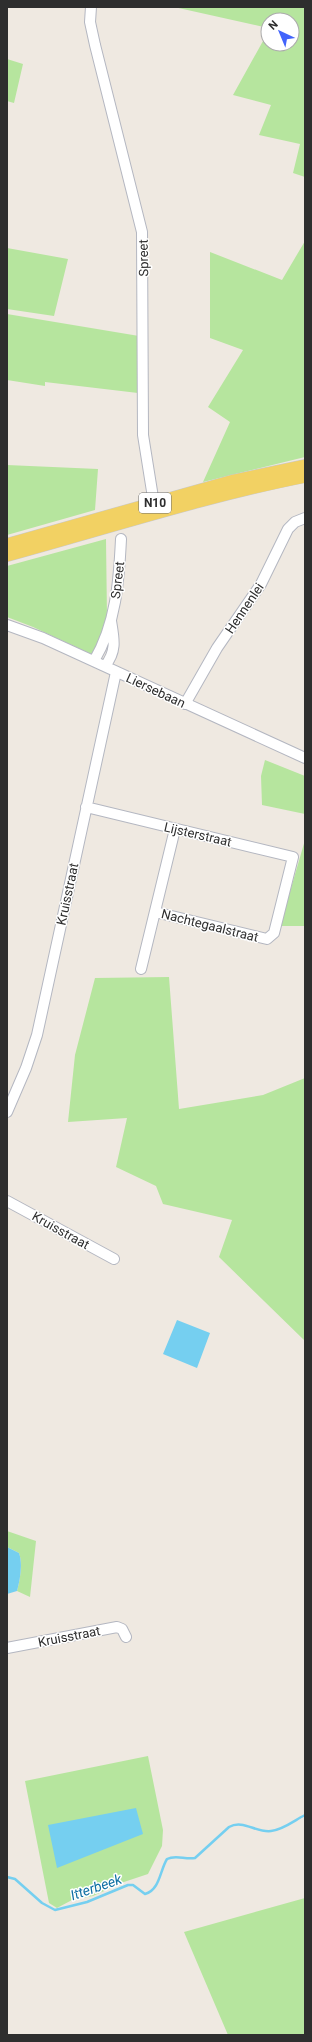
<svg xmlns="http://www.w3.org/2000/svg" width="312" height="2042" viewBox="0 0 312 2042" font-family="Roboto,sans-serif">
	<rect width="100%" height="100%" fill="#efe9e1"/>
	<path fill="#b6e59e" d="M174 7H305V177L293 173 300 144 259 135 271 105 233 95 268 32V44H292V20H268V28Z
		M7 59 23 64 14 103 7 101Z
		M305 241V457L203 482 230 422 208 407 243 350 210 338V252L282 280Z
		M7 248 68 259 54 316 7 309Z
		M7 314 139 336 138 393 45 382V386L7 380Z
		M7 465 98 469 95 510 7 535Z
		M106 539 107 618 93 655 33 627 7 617V566Z
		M265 760 305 776V814L262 805 261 776Z
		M305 840V926H280Z
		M169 977 179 1109 263 1095 305 1078V1341L219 1257 232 1220 163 1204 156 1186 116 1167 127 1118 68 1122 75 1055 95 978Z
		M7 1531 36 1541 30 1597 17 1591C20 1580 23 1564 19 1553L7 1547Z
		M148 1756 163 1830 162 1846 148 1874 124 1882 93 1896 72 1900 57 1908 49 1903 25 1781Z
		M305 1898V2035H228L184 1932Z"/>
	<path fill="#75cff0" d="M177 1320 210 1333 197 1368 163 1354Z
		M7 1547 19 1553C23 1564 20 1580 17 1591L7 1594Z
		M136 1808 143 1834 57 1868 48 1825Z"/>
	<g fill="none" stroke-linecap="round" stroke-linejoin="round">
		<path stroke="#75cff0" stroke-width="2.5" d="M7 1877 15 1879 42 1903 55 1910 87 1902 128 1885H133L145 1894C160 1890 160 1870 167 1859 176 1854 185 1860 195 1858L229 1827C243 1819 256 1833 271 1831 283 1830 295 1820 305 1815"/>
		<defs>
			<path id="minor" d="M91 7 90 22 95 45 142 232 143 435 155 510
				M7 625 43 638 305 758
				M94 661C116 624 119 581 121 539
				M105 666C117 651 114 639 111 621
				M185 704 217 648 261 584 288 529 295 522 305 518
				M86 807 293 857 274 933 267 939 155 912
				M141 969 175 829
				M7 1112 26 1068 37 1035 116 672
				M7 1201 114 1259
				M7 1648 117 1627 122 1629 126 1637"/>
			<path id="major" d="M7 545 234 481 305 466
				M7 555C106 528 204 496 305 476"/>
		</defs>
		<use href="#minor" stroke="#b4b7c1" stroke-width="12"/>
		<use href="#major" stroke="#c9c9c9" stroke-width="14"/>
		<use href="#minor" stroke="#fff" stroke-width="10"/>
		<use href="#major" stroke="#f2d163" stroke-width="13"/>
	</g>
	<g text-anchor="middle" stroke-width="3" stroke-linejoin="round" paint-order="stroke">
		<rect fill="#fff" stroke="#6d6d6d" stroke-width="1" x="139" y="493" width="32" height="20" rx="3"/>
		<g font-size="12" font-weight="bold" fill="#2e2e2e">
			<text x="155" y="507">N10</text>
		</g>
		<g font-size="13" fill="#2e2e2e" stroke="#fff">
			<text transform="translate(143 258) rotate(-91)" y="5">Spreet</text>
			<text transform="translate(117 580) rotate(-83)" y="5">Spreet</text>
			<text transform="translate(244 608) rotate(-56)" y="5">Hennenlei</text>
			<text transform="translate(156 690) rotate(25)" y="5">Liersebaan</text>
			<text transform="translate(198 834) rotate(13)" y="5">Lijsterstraat</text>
			<text transform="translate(67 894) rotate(-78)" y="5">Kruisstraat</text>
			<text transform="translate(210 925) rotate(14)" y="5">Nachtegaalstraat</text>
			<text transform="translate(61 1230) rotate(29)" y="5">Kruisstraat</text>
			<text transform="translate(69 1636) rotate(-11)" y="5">Kruisstraat</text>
		</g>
		<g font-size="14" font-style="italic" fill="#0d6fa3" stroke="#fff">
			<text transform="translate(96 1887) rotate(-19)" y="5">Itterbeek</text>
		</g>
	</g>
	<rect width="312" height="2042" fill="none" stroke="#2e2e2e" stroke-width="16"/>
	<g transform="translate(280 32) rotate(316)"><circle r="19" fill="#ffffff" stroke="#ababab"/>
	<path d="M0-3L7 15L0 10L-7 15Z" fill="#4264fb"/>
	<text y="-6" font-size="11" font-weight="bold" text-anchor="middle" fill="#2e2e2e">N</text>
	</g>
</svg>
